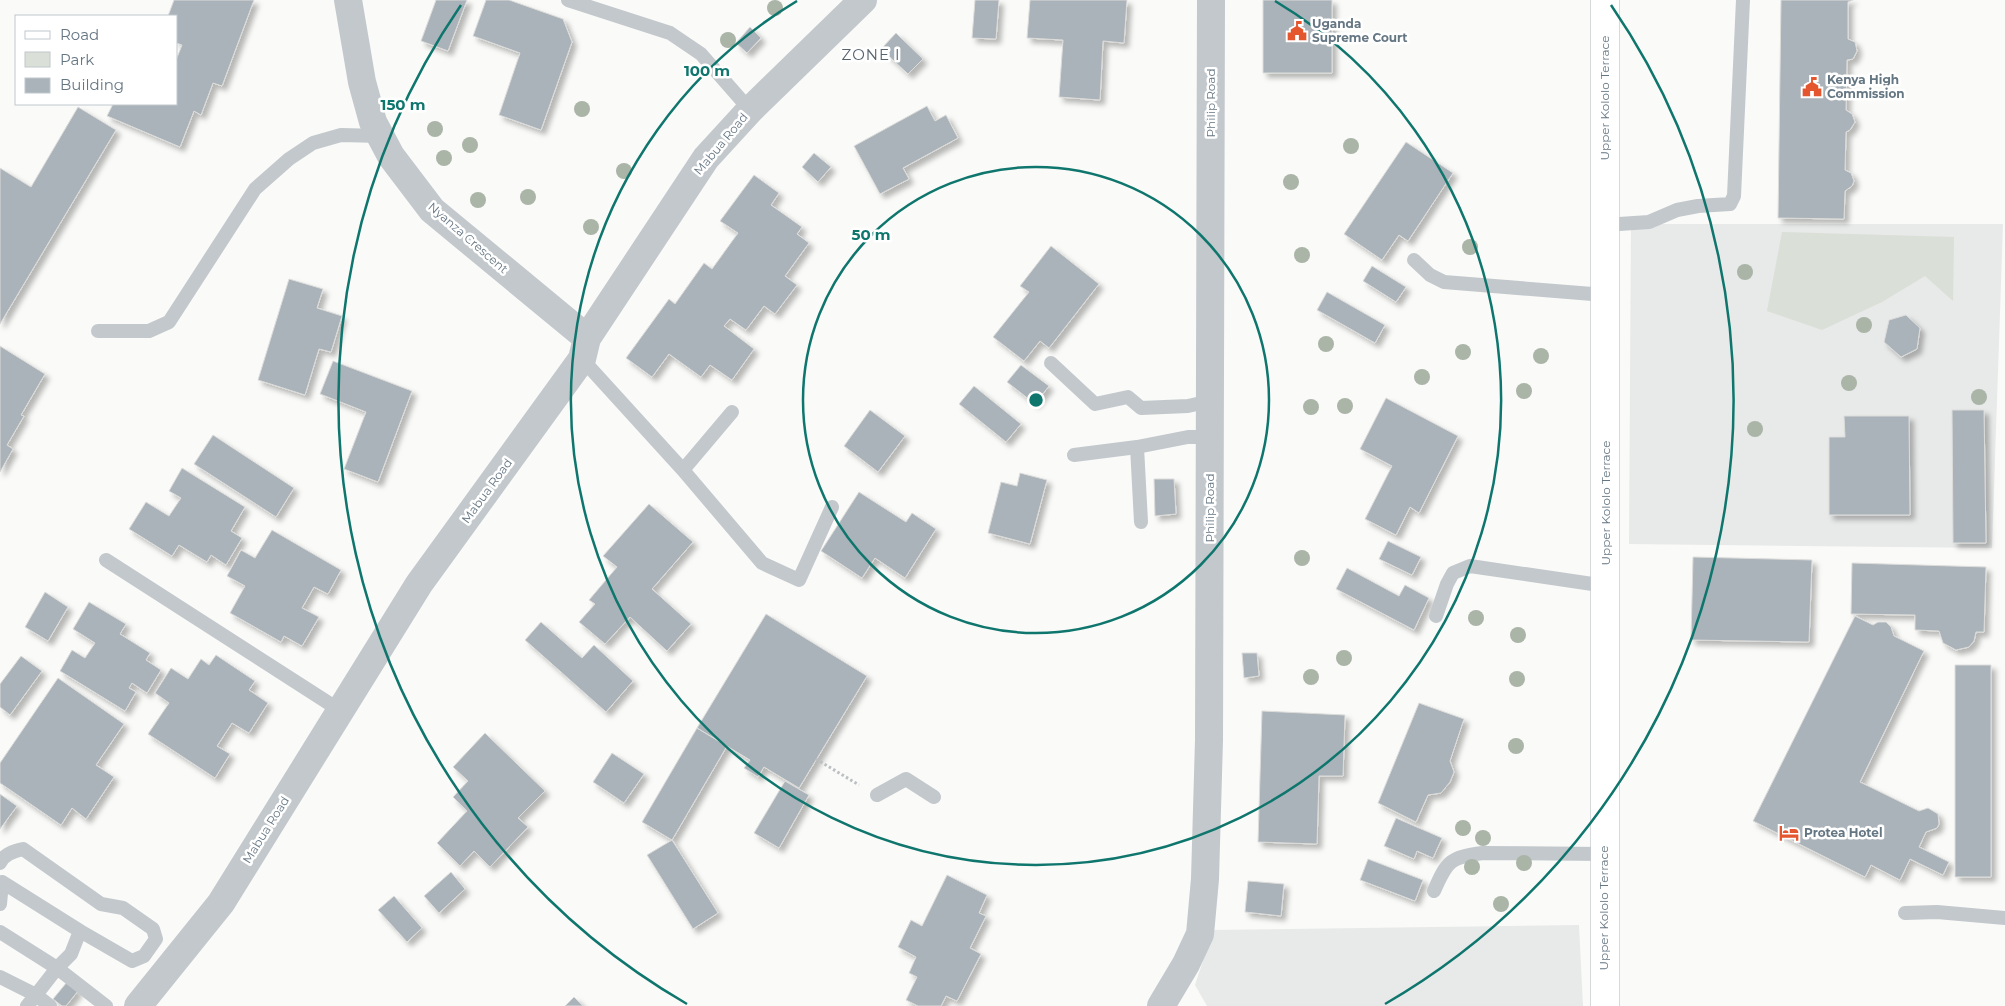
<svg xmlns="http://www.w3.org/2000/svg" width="2005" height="1006" viewBox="0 0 2005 1006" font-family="Montserrat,sans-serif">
	<defs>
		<filter id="shadow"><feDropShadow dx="4.5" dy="4.5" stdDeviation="2.5" flood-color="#0004"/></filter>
	</defs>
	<rect width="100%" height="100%" fill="#fafaf8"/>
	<path fill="#e8e9e9" d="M1631 224H2003L1992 548 1629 544Z
		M1579 925 1583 1006H1207L1195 985 1206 952 1209 930Z"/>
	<path fill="#dadfd7" d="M1782 232 1954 237 1953 301 1925 276 1882 302 1822 330 1767 311Z"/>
	<path fill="#aab3b9" stroke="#dcdcda" filter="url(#shadow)" d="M174 0H254L222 86 213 83 201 115 194 111 180 147 107 116 113 104H176V60L182 45 176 43V16H168Z
		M436 0H467L448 51 421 41Z
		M486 0H509L563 19 572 42 541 130 499 115 520 53 473 36Z
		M975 0H999L996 39 972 38Z
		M1030 0H1127L1124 43 1103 41 1100 100 1059 97 1063 40 1027 38Z
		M1263 0H1332V73H1263Z
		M1781 0H1853L1848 2V39L1855 42 1857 51 1853 59 1847 60 1846 110 1852 114 1855 122 1850 130 1846 132 1845 170 1851 173 1854 181 1852 186 1845 191 1844 219 1778 218Z
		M750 27 761 38 747 53 736 43Z
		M896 33 923 59 908 74 881 49Z
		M927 106 935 121 946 115 958 138 903 168 909 179 880 194 854 146Z
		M78 107 116 130 0 324V168L31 187Z
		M1406 142 1453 173 1408 241 1399 235 1382 260 1344 234Z
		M814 153 831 167 818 182 802 167Z
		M754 175 779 193 771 205 802 227 797 234 809 243 785 276 797 285 775 314 764 306 746 330 730 319 724 326 754 349 732 380 710 365 701 377 669 354 652 377 626 358 669 299 675 304 704 263 712 269 738 233 720 221Z
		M1051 246 1099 284 1049 348 1040 341 1024 361 993 337 1029 292 1020 286Z
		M1372 266 1406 287 1396 302 1363 281Z
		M289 279 323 289 317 308 342 316 331 352 319 349 305 395 258 380Z
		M1327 292 1385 325 1375 343 1317 310Z
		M1906 315 1920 328 1917 349 1901 357 1884 342 1889 320Z
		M0 346 45 374 21 415 24 416 7 445 13 449 0 472Z
		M333 361 412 391 378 482 344 469 366 412 320 394Z
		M1021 365 1049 386 1035 404 1007 382Z
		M974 386 1021 424 1006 442 959 404Z
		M1386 398 1458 436 1419 513 1410 507 1396 535 1365 519 1392 466 1360 449Z
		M870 410 905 436 878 472 844 446Z
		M1952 410H1984L1986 543H1953Z
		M1844 416H1909L1910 515H1829V437H1845Z
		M213 435 294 488 276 517 194 464Z
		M182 468 245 507 231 531 242 538 226 565 211 555 207 562 179 545 172 556 129 529 146 502 169 516 181 498 169 491Z
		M1020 473 1047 480 1030 544 988 533 1001 482 1017 486Z
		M1154 479H1174L1176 514 1155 516Z
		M859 492 906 522 912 513 936 529 905 578 875 558 862 578 821 551Z
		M649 504 693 542 652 589 691 624 667 651 630 617 605 644 579 622 595 604 589 600 617 567 603 556Z
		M272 530 341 570 328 594 314 587 302 608 319 617 302 646 284 636 281 642 230 613 245 586 227 576 241 550 255 558Z
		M1388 541 1421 557 1412 575 1379 559Z
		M1693 557 1812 560 1809 642 1691 640Z
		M1852 563 1986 567 1984 632H1976L1974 641 1969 647 1956 650 1943 643 1939 631 1915 630V615L1851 614Z
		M1347 568 1399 596 1405 585 1429 598 1414 630 1336 589Z
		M45 592 68 607 48 641 25 627Z
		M89 602 126 624 120 634 150 653 146 660 161 670 147 693 132 683 129 688 136 692 125 711 60 671 72 650 85 658 95 643 73 629Z
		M766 614 867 676 799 788 764 767 758 777 744 768 750 760 697 728Z
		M1855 616 1873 625 1878 622H1886L1891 627 1894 636 1924 651 1860 782 1919 811 1928 808 1938 814 1939 824 1937 828 1926 832 1919 847 1949 862 1943 875 1910 859 1900 880 1871 865 1865 877 1753 821Z
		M541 622 582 658 594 645 633 681 606 712 525 640Z
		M1242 653H1257L1259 676 1244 678Z
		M216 655 255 681 249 690 268 703 249 733 232 723 217 746 230 754 215 778 148 734 169 703 155 693 171 668 188 679 201 659 209 665Z
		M21 656 42 671 10 715 0 707V684Z
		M1955 665H1991V877H1955Z
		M58 678 124 724 96 765 114 777 86 819 72 808 61 825 0 783V763Z
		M1419 703 1464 719 1450 761 1454 772 1450 782 1441 793 1428 795 1416 822 1378 803Z
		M1262 711 1345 715 1343 776H1319L1317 844 1258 842Z
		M697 728 727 746 672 840 642 822Z
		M485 733 545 791 518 818 528 827 490 867 474 851 460 866 437 843 467 811 453 797 468 781 453 767Z
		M612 753 644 774 624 803 593 782Z
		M785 781 809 795 779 848 754 833Z
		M0 794 17 806 0 829Z
		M1396 818 1442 838 1433 858 1417 851 1414 859 1384 846Z
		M672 840 718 913 693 929 647 855Z
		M1368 859 1423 880 1415 901 1360 880Z
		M451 872 465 889 439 913 424 896Z
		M947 875 987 895 979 913 986 916 970 948 981 954 957 1001 946 996 941 1006H918L906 1000 917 977 909 973 916 957 898 947 911 920 922 926Z
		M1248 881 1284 884 1281 916 1245 912Z
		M394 896 422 928 407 942 378 910Z
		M67 982 78 991 66 1006H62L53 999Z
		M574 997 583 1006H565Z"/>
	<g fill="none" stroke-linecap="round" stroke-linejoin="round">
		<defs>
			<path id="secondary" d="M1605 0V1006"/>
		</defs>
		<use href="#secondary" stroke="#b3babf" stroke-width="29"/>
		<path stroke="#bbbfc2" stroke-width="3" stroke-dasharray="2.5 2.5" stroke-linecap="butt" d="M816 759 859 785"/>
		<path stroke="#c3c8cc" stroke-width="14" d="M568 0 670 33 701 54 750 110
			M1604 225 1649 222 1677 210 1698 206 1730 204 1734 196 1743 0
			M1414 260 1430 275 1444 282 1605 295
			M98 331H149L169 322 255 189 289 159 313 143 341 135 381 136
			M582 359 683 470 762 563 799 580 832 507
			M1051 363 1095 404 1128 397 1141 408 1188 406 1210 401
			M1074 455 1137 447
			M683 470 732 412
			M1141 522 1137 447 1188 437H1210
			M106 560 341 711
			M1436 616 1447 584 1453 573 1470 566 1606 586
			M877 795 906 779 934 797
			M0 863C4 854 14 851 23 849L101 904 123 908 153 929 156 939 144 956 132 961 80 931
			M1434 891C1447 861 1450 857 1483 853L1604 854
			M0 904 2 882 80 931 71 954 57 968 0 932
			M1905 913 1937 912 2005 918
			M0 977 36 995 27 1006
			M50 1006 36 995 57 968 106 1006"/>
		<path stroke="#c3c8cc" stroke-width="28" d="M348 0 362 82 373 122 391 156 432 210 587 338
			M138 1006 221 903 419 584 582 359 587 338 706 158 750 110 863 0
			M1161 1006 1186 964 1200 934 1205 879 1209 740 1211 0"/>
		<use href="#secondary" stroke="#fff" stroke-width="28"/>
	</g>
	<g fill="#aab4a7">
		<circle cx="775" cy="8" r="8"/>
		<circle cx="728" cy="40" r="8"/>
		<circle cx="582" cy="109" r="8"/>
		<circle cx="435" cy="129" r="8"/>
		<circle cx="470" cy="145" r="8"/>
		<circle cx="1351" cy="146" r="8"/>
		<circle cx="444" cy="158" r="8"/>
		<circle cx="624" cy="171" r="8"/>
		<circle cx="1291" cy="182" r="8"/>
		<circle cx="528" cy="197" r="8"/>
		<circle cx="478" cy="200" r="8"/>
		<circle cx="591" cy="227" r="8"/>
		<circle cx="1470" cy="247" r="8"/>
		<circle cx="1302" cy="255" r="8"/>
		<circle cx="1745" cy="272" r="8"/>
		<circle cx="1864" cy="325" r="8"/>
		<circle cx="1326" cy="344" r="8"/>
		<circle cx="1463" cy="352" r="8"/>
		<circle cx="1541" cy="356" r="8"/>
		<circle cx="1422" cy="377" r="8"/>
		<circle cx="1849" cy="383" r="8"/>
		<circle cx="1524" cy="391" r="8"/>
		<circle cx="1979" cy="397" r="8"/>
		<circle cx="1345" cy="406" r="8"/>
		<circle cx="1311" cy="407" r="8"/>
		<circle cx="1755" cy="429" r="8"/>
		<circle cx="1302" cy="558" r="8"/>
		<circle cx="1476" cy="618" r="8"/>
		<circle cx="1518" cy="635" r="8"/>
		<circle cx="1344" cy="658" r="8"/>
		<circle cx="1311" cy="677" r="8"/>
		<circle cx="1517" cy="679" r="8"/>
		<circle cx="1516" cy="746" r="8"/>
		<circle cx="1463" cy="828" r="8"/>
		<circle cx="1483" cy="838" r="8"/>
		<circle cx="1524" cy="863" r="8"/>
		<circle cx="1472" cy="867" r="8"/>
		<circle cx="1501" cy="904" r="8"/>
	</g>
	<g fill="none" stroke="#0f766e" stroke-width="2.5">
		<circle cx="1036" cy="400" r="233"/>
		<path d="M1275 1A465 465 0 1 1 797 1"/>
		<path d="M687 1004A698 698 0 0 1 461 5M1611 5A698 698 0 0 1 1385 1004"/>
	</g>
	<defs>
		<symbol id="civic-bare" viewBox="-9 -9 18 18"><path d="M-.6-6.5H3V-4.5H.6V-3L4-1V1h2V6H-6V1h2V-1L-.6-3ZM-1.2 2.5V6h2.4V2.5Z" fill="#e4572e" stroke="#fff" stroke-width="2.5" paint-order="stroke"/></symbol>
		<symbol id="hotel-bare" viewBox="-9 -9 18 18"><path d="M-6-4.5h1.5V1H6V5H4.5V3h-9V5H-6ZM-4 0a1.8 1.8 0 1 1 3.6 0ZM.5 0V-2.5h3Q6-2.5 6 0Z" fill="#e4572e" stroke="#fff" stroke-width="2.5" paint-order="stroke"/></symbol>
	</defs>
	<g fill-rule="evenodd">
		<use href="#civic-bare" x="1283" y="17" width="28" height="28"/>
		<use href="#civic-bare" x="1798" y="73" width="28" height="28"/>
		<use href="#hotel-bare" x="1775" y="819" width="28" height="28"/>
	</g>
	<g text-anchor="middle" stroke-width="5" stroke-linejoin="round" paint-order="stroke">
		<g font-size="12" font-weight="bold" fill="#657683" stroke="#fff" text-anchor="start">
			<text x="1312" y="28">Uganda<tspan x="1312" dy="14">Supreme Court</tspan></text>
			<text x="1827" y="84">Kenya High<tspan x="1827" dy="14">Commission</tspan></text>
			<text x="1804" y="837">Protea Hotel</text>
		</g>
		<g font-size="12" fill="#657683" stroke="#fff">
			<text transform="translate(1605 98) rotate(-90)" y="4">Upper Kololo Terrace</text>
			<text transform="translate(1211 103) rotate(-90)" y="4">Philip Road</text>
			<text transform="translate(721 144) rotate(-50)" y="4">Mabua Road</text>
			<text transform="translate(468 238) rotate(41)" y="4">Nyanza Crescent</text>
			<text transform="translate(487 491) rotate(-54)" y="4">Mabua Road</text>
			<text transform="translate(1606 503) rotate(-90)" y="4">Upper Kololo Terrace</text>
			<text transform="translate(1210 508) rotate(-90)" y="4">Philip Road</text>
			<text transform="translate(266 830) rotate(-58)" y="4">Mabua Road</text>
			<text transform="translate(1604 908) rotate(-90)" y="4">Upper Kololo Terrace</text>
		</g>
		<g font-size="15" letter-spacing="1" fill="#57646e" stroke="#fff">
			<text x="871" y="60">ZONE I</text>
		</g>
	</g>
	<circle cx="1036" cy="400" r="8" fill="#0f766e" stroke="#fff" stroke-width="2.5"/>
	<g font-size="15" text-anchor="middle" font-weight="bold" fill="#0f766e" stroke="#fff" stroke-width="5" stroke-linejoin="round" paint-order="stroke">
		<text x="707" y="76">100 m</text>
		<text x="403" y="110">150 m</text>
		<text x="871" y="240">50 m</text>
	</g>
	<rect x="15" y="15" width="162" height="90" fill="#ffffff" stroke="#c1c8cd"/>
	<rect x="25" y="31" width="25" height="8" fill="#ffffff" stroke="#c1c8cd"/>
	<text x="60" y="40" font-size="15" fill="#657683">Road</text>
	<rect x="25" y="52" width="25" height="15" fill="#dadfd7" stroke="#c1c8cd"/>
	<text x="60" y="65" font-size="15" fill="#657683">Park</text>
	<rect x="25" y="78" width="25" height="15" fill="#aab3b9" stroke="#c1c8cd"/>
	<text x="60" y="90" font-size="15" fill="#657683">Building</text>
</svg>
